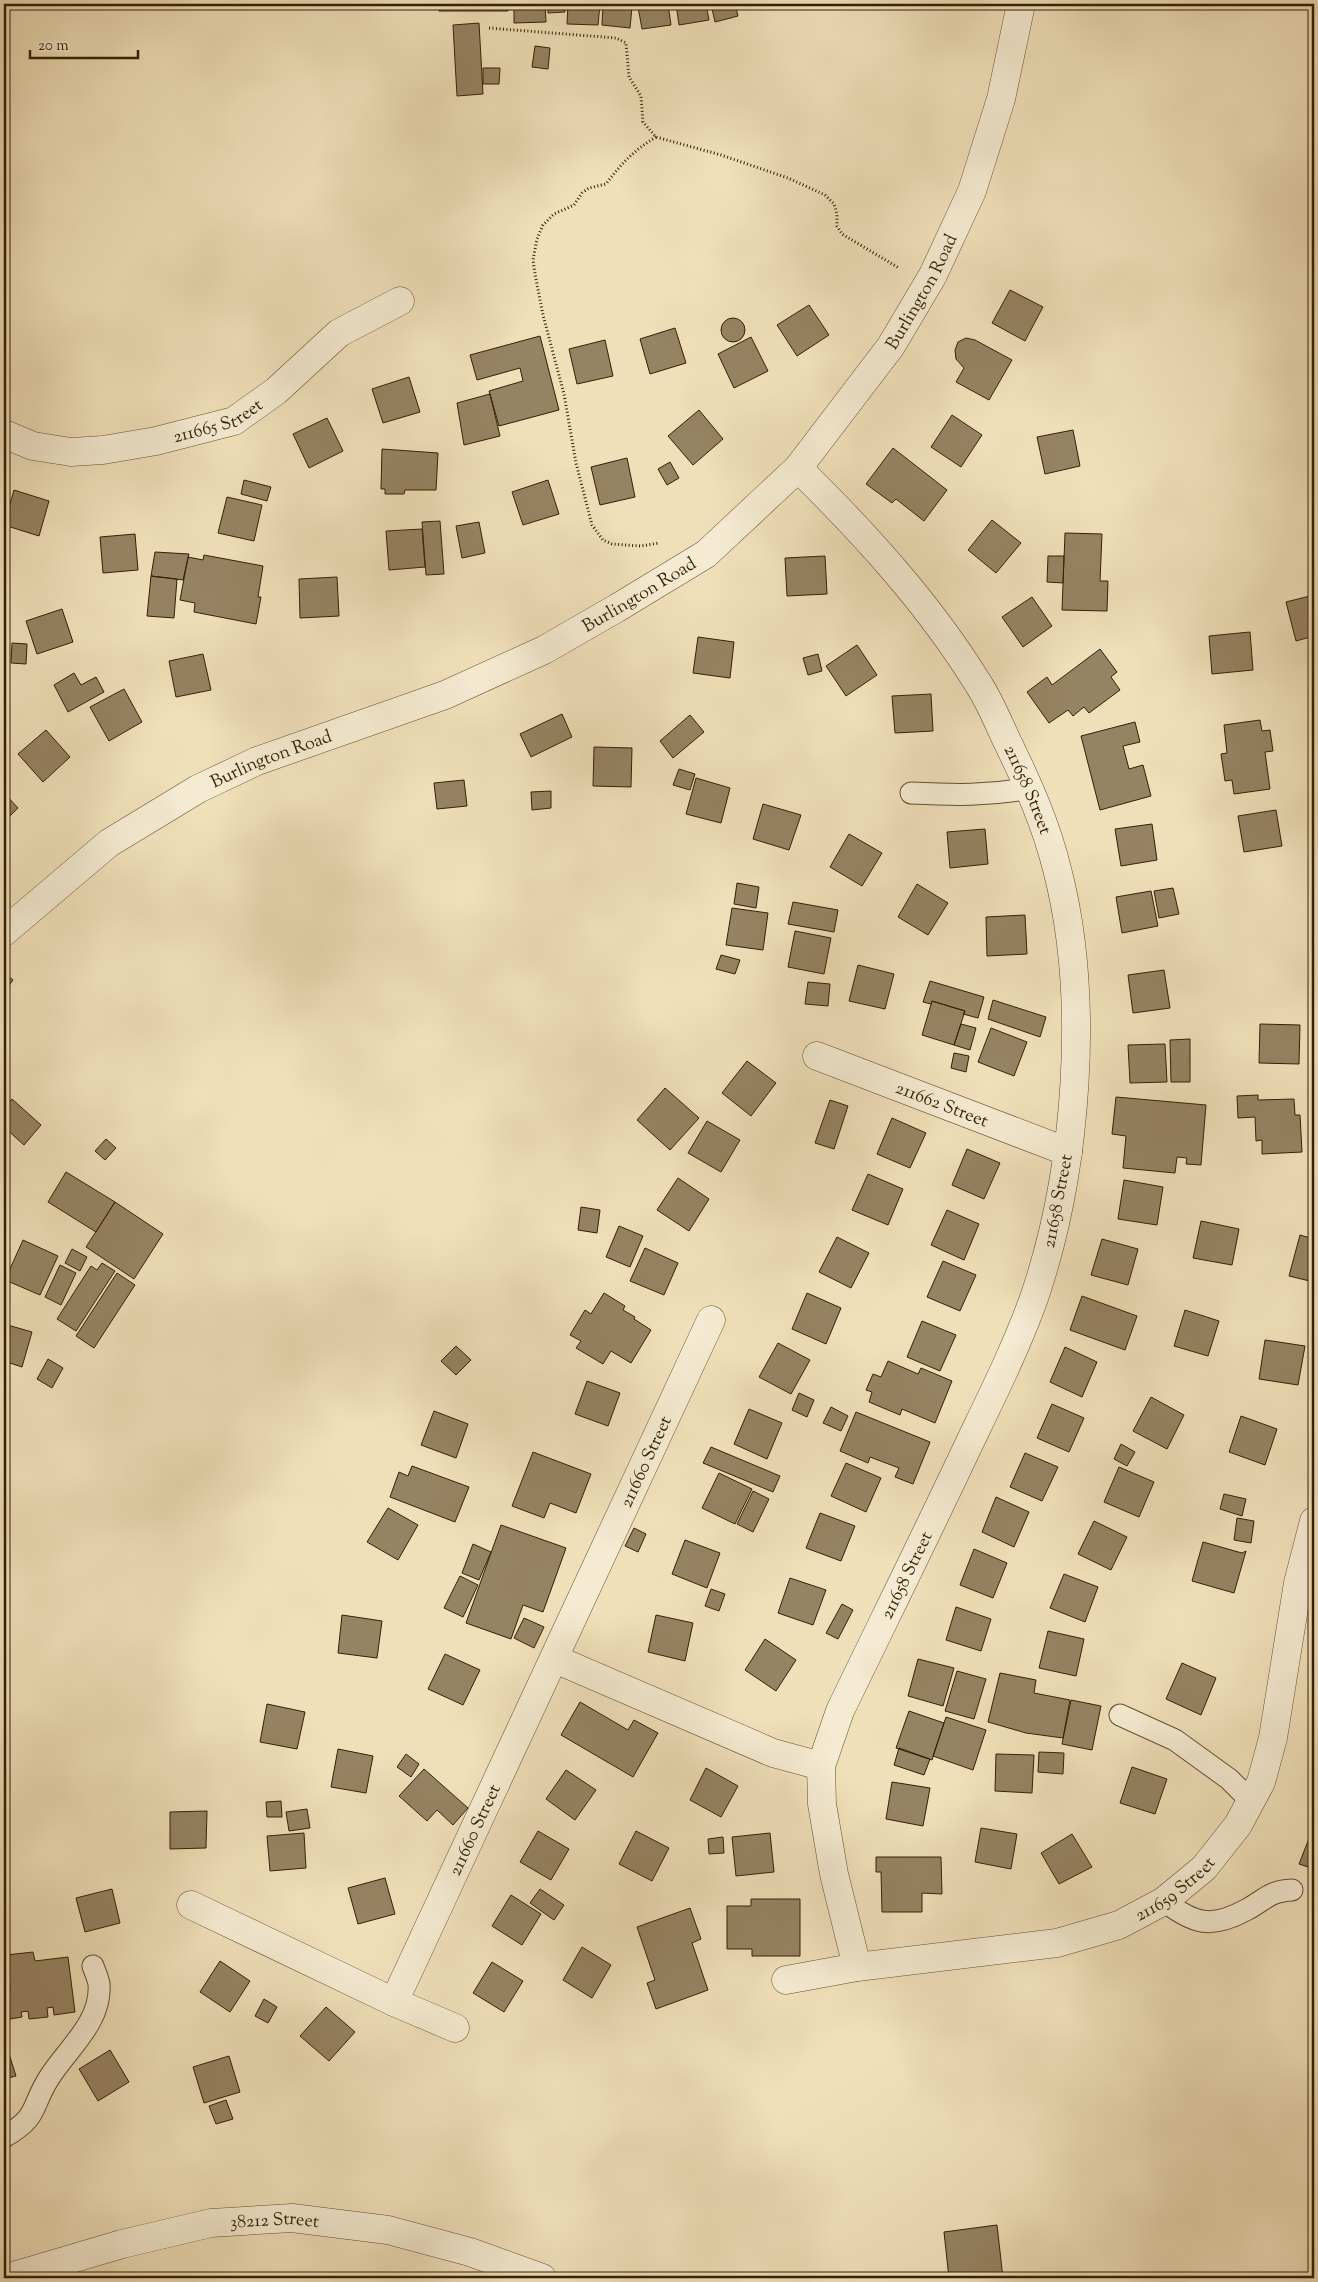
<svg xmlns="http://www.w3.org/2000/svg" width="1318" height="2282" viewBox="0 0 1318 2282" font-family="'Sorts Mill Goudy',serif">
	<rect width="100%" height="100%" fill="#f0e0b9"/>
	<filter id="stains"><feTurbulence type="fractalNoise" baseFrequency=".004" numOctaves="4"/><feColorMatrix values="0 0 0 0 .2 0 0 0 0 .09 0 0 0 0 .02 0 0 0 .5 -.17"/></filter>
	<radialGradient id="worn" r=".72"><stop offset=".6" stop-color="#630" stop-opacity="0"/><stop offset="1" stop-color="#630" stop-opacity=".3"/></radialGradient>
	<path fill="#968363" stroke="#351f05" d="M440 4H508V11H439Z
		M514 4H545L546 22 514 23Z
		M548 4H564L565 12 548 13Z
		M568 4H600L598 25 567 24Z
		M661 4H668L671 25 642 29 638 7Z
		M676 4H706L709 20 679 25Z
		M711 4H735L738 16 715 22Z
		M603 5 632 7 630 28 602 25Z
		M479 23 483 94 457 96 453 25Z
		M535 46 550 48 548 69 532 67Z
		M483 68H500L499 84H483Z
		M1010 290 1043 307 1025 341 992 323Z
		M809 305 829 335 797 356 777 325Z
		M721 330a12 12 0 1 1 24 0a12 12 0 1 1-24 0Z
		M675 328 686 363 650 374 640 339Z
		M540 336 559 410 499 426 489 391 523 381 520 368 477 380 470 355Z
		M751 337 768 371 734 388 718 354Z
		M966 338 975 340 1012 360 989 400 956 382 964 368 956 359 955 350 958 342Z
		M605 340 613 376 577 384 569 349Z
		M409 377 420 412 383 423 372 389Z
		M490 394 500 436 464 445 457 403Z
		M699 410 723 439 693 465 668 436Z
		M952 415 982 435 961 467 931 447Z
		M327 418 343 451 309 468 293 434Z
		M1073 430 1080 466 1045 474 1037 437Z
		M893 448 947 490 924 521 896 499 892 503 866 484Z
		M382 449 438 453 436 490H405L404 494H385V489H381Z
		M627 458 635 497 600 505 591 467Z
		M670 462 679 478 667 485 658 469Z
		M244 480 271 487 267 501 241 494Z
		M548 480 559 514 523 525 512 492Z
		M14 490 49 501 39 536 4 525Z
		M227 497 262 505 254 541 218 533Z
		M992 520 1021 543 996 573 968 550Z
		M440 521 444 574 426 575 422 522Z
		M479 522 485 553 462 558 456 526Z
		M422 529 425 567 389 570 386 531Z
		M1065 533 1102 534 1100 581H1108L1107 611 1062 610Z
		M135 534 138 570 103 573 100 537Z
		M155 552 189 554 183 580 151 576Z
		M204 555 263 566 258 597H261L256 624 194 612 195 603 180 600 188 557 203 560Z
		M825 556 827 594 787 596 785 558Z
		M1048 556H1064L1063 583 1047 582Z
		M151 576 177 579 174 618 147 616Z
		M337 577 339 616 300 618 299 579Z
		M1314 595V636L1296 641 1286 602Z
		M1032 597 1052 626 1023 647 1002 617Z
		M62 609 73 642 37 654 26 621Z
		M1250 632 1253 670 1212 674 1209 636Z
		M698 637 734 642 730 678 693 673Z
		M12 643 27 644 26 664 11 663Z
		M857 645 877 675 846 696 826 666Z
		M1100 649 1117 672 1111 677 1120 690 1089 713 1084 707 1073 716 1068 710 1049 723 1027 692 1047 677 1052 685Z
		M203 654 211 690 176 697 169 661Z
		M818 654 822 671 808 675 803 658Z
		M74 673 81 685 96 677 104 692 68 712 54 685Z
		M124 689 142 722 109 741 90 707Z
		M931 694 933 731 895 733 892 696Z
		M562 714 572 737 531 757 520 734Z
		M690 715 704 732 673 758 660 741Z
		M1260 720 1262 731 1270 730 1273 751 1265 752 1270 789 1234 794 1232 780 1225 781 1221 754 1227 753 1224 725Z
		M1135 722 1140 742 1123 746 1129 769 1143 765 1151 796 1100 810 1081 736Z
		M46 730 70 757 43 782 18 754Z
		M594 747 632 748 631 787 593 786Z
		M679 769 695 774 690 790 673 785Z
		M696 778 730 788 721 823 686 814Z
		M464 780 467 806 437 809 434 783Z
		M551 791V808L532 810 531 792Z
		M4 793 18 808 4 822Z
		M763 804 801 815 789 850 753 839Z
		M1276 810 1282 846 1244 852 1238 816Z
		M1152 824 1157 860 1121 866 1115 829Z
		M985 829 988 864 950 868 947 832Z
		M849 834 882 853 862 886 830 867Z
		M737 883 759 887 756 908 734 904Z
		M917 884 948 903 928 935 898 917Z
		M1173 888 1179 914 1159 918 1154 891Z
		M1151 891 1158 926 1122 933 1116 897Z
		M793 902 838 910 834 932 788 924Z
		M732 908 768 913 763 950 726 945Z
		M1025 915 1027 954 987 956 986 917Z
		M795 931 831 938 824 974 788 967Z
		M721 955 740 960 735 974 716 969Z
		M858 965 894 974 885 1009 849 1001Z
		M1164 970 1170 1008 1133 1013 1128 975Z
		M4 973 13 980 5 991H4Z
		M930 981 984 997 978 1018 963 1014 965 1011 932 1001 931 1004 923 1002Z
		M808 982 830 984 828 1006 805 1004Z
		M993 1000 1046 1017 1040 1037 988 1019Z
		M932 1001 965 1011 954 1045 922 1035Z
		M961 1024 976 1028 970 1050 954 1045Z
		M1260 1024 1300 1025 1299 1064 1259 1063Z
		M991 1028 1027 1042 1014 1076 978 1062Z
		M1190 1039V1082H1171L1170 1040Z
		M1165 1044 1167 1082 1130 1083 1128 1045Z
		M954 1053 969 1056 966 1072 951 1068Z
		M747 1061 776 1083 751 1116 722 1093Z
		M665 1088 699 1118 670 1150 637 1120Z
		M1258 1095V1100L1294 1099 1295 1115H1300L1302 1152 1262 1154V1140L1256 1141 1255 1117 1238 1118 1237 1096Z
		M1116 1097 1206 1105 1201 1165 1186 1164 1187 1158 1177 1157 1175 1173 1123 1168 1126 1136 1112 1134Z
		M12 1099 41 1125 24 1145 4 1127V1109Z
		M830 1100 848 1106 834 1149 815 1143Z
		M892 1118 926 1133 910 1168 877 1154Z
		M707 1121 740 1140 721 1172 688 1153Z
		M106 1139 116 1148 105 1160 95 1151Z
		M967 1149 1000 1163 984 1199 952 1185Z
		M66 1172 115 1202 96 1232 48 1202Z
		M868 1174 903 1189 888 1225 852 1210Z
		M678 1178 709 1199 689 1231 657 1210Z
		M1124 1180 1163 1187 1157 1225 1118 1219Z
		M115 1202 163 1234 134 1279 86 1247Z
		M581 1207 600 1210 597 1233 578 1230Z
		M947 1210 979 1224 964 1260 931 1245Z
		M1201 1221 1239 1229 1232 1265 1193 1258Z
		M619 1226 643 1236 630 1267 606 1257Z
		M1300 1235 1314 1239V1282L1289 1276Z
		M837 1237 869 1253 851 1288 819 1272Z
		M1102 1239 1138 1249 1128 1285 1091 1275Z
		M23 1240 58 1256 40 1295 5 1280Z
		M645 1248 678 1263 664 1295 630 1281Z
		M72 1249 87 1257 80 1271 65 1263Z
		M943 1261 976 1275 960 1311 927 1297Z
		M102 1263 115 1271 76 1331 57 1319 91 1266 97 1270Z
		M60 1265 76 1273 61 1305 45 1297Z
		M117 1273 135 1285 94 1348 76 1336Z
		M604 1293 625 1306 623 1310 635 1317 634 1319 651 1330 631 1363 611 1351 603 1364 576 1348 581 1341 570 1335 585 1310 591 1314Z
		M807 1293 841 1308 826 1344 792 1329Z
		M1082 1296 1137 1316 1125 1350 1070 1330Z
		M1185 1310 1219 1321 1208 1356 1174 1346Z
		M922 1321 956 1335 940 1371 907 1357Z
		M4 1324 32 1332 22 1367 4 1361Z
		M1265 1340 1305 1346 1298 1385 1259 1379Z
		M778 1343 810 1360 791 1394 759 1377Z
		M456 1346 471 1360 456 1375 441 1361Z
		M1065 1347 1097 1362 1082 1397 1050 1382Z
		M48 1359 63 1368 52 1388 37 1379Z
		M888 1361 918 1374 921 1368 952 1381 935 1423 902 1409 900 1415 869 1402 872 1392 866 1390 873 1374 881 1377Z
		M587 1381 620 1393 608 1426 575 1414Z
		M4 1391 10 1393 4 1407Z
		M799 1393 814 1400 807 1417 792 1410Z
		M1151 1397 1184 1415 1167 1449 1133 1431Z
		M1052 1404 1084 1418 1069 1452 1037 1438Z
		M831 1407 848 1416 841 1431 823 1423Z
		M749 1409 782 1423 767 1459 734 1444Z
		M434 1411 468 1424 456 1458 421 1445Z
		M856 1412 930 1442 913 1484 895 1477 899 1468 870 1457 868 1463 840 1451Z
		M1241 1416 1277 1429 1265 1465 1229 1452Z
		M1121 1444 1135 1452 1127 1466 1114 1459Z
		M711 1447 780 1476 773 1492 703 1463Z
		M533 1452 591 1474 576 1513 550 1503 544 1518 512 1506Z
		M1025 1453 1058 1467 1042 1501 1010 1487Z
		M846 1463 881 1478 866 1512 831 1496Z
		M412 1466 469 1487 455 1522 390 1497 399 1472 408 1476Z
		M1119 1467 1154 1482 1139 1517 1104 1502Z
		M719 1473 752 1489 735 1524 702 1508Z
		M753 1491 769 1499 753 1532 737 1524Z
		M1224 1494 1246 1499 1242 1516 1220 1509Z
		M996 1497 1029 1512 1014 1547 982 1532Z
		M388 1508 418 1525 398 1560 367 1542Z
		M820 1513 855 1526 841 1561 806 1548Z
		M1237 1518 1254 1521 1251 1543 1234 1540Z
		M1094 1521 1127 1537 1111 1570 1078 1554Z
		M501 1525 566 1548 543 1612 523 1605 511 1639 466 1623Z
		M634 1528 646 1534 638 1552 625 1546Z
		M685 1540 720 1553 707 1588 672 1574Z
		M1203 1542 1242 1553 1246 1551 1234 1593 1192 1581Z
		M473 1544 491 1552 479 1580 462 1573Z
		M974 1549 1007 1563 993 1598 960 1585Z
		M1064 1574 1098 1587 1085 1622 1050 1608Z
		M460 1576 478 1585 463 1617 444 1608Z
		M790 1578 826 1590 813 1625 778 1613Z
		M711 1589 725 1594 719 1611 705 1606Z
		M842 1604 853 1610 838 1639 826 1633Z
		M956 1607 991 1619 981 1651 946 1640Z
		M342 1615 382 1621 377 1658 338 1653Z
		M656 1615 693 1623 685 1661 648 1652Z
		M524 1618 544 1627 534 1648 514 1638Z
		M1048 1631 1084 1639 1076 1676 1039 1668Z
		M765 1639 796 1660 776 1691 745 1670Z
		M445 1654 480 1670 463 1705 428 1689Z
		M918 1659 954 1668 943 1706 908 1696Z
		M1182 1663 1216 1678 1201 1715 1166 1699Z
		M957 1671 986 1679 974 1719 945 1711Z
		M1000 1673 1036 1680 1034 1693 1070 1700 1063 1738 1026 1733 988 1722Z
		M1071 1700 1101 1706 1092 1750 1062 1744Z
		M580 1702 628 1730 634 1720 658 1733 633 1777 561 1735Z
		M267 1704 305 1712 297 1749 260 1742Z
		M909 1711 944 1723 932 1760 896 1748Z
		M946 1717 986 1730 973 1770 933 1756Z
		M899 1748 930 1759 924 1775 894 1765Z
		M338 1749 373 1756 366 1793 331 1787Z
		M1039 1752 1064 1753 1063 1774 1038 1772Z
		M406 1754 419 1764 411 1777 397 1767Z
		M996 1754 1034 1755 1032 1793 995 1791Z
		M1132 1767 1167 1779 1155 1814 1120 1803Z
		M706 1768 738 1786 721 1817 690 1800Z
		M424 1769 468 1808 453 1825 437 1810 427 1821 399 1796Z
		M566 1770 596 1790 575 1820 546 1799Z
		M892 1782 930 1788 923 1826 886 1819Z
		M281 1801 282 1817H267L266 1802Z
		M307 1809 310 1828 289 1831 286 1812Z
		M207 1811 206 1848 170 1849V1812Z
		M981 1828 1017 1834 1011 1869 975 1862Z
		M538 1831 569 1849 551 1880 520 1862Z
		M636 1831 669 1848 652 1881 619 1864Z
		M1312 1831H1314V1869L1299 1864Z
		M304 1833 306 1868 270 1871 267 1836Z
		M770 1833 774 1872 736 1876 732 1837Z
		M1072 1834 1092 1867 1059 1884 1041 1853Z
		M723 1837 724 1853 709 1854 708 1839Z
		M876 1857H941L942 1894 922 1893V1912H882L881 1872H876Z
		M385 1878 395 1914 358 1924 348 1888Z
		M112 1889 120 1923 85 1932 76 1898Z
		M540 1889 564 1905 554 1920 530 1903Z
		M511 1895 541 1914 522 1945 492 1926Z
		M751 1899H800V1956H752V1949H727V1906H751Z
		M690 1908 701 1939 692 1943 708 1990 656 2009 647 1983 655 1980 637 1927Z
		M582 1947 611 1965 592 1998 563 1980Z
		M33 1952 35 1961 68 1957 75 2012 54 2015 53 2007 47 2008 48 2017 29 2019 28 2011 21 2012 22 2017 10 2019 9 2012 4 2013V1991L10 1990 6 1955Z
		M220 1961 250 1981 230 2012 200 1992Z
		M492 1962 523 1981 504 2012 473 1993Z
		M264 1999 277 2007 268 2023 255 2016Z
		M326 2007 355 2032 329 2061 300 2036Z
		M5 2041 16 2076 4 2079V2041Z
		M110 2050 129 2082 98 2101 79 2069Z
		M229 2056 240 2092 204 2103 193 2067Z
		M226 2100 233 2119 216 2124 209 2106Z
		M997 2225 1003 2278H949L944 2232Z"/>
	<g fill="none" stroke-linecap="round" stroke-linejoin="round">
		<defs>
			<path id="lane" d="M911 793C954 795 988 796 1030 788
				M1120 1715 1175 1740 1229 1779 1251 1801
				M1164 1901C1194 1924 1211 1929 1246 1910 1265 1900 1269 1891 1292 1890
				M4 2137C40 2116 30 2108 49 2078 67 2049 102 2022 99 1984 98 1978 95 1972 93 1966"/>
			<g id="street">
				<path id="s1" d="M4 434 33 446 71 452 103 450 156 441 234 421 276 391 339 333 400 301"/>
				<path id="s2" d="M798 468C865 534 930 605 979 685 990 702 998 722 1007 741 1027 782 1046 824 1057 869 1091 999 1077 1172 1034 1298 1016 1348 992 1396 969 1444 927 1533 883 1622 840 1711L821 1766 822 1804 834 1874 857 1967"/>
				<path id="s3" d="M4 932 109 843 198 789 257 761 445 695 544 650 617 608 706 554 798 468 891 346 933 275 972 191 1001 99 1021 4"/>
				<path id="s4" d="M817 1056 1068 1152"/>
				<path d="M555 1659 773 1753 821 1766"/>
				<path d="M191 1905 394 2002 455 2028"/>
				<path id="s5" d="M786 1980 857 1967 1057 1943 1119 1925 1164 1901 1204 1868 1238 1825 1261 1782 1273 1738 1298 1583 1314 1521"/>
				<path id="s6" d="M394 2002 711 1320"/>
				<path id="s7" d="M7 2278 122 2244 211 2223 292 2218 388 2230 470 2252 542 2278"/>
			</g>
		</defs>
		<use href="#lane" stroke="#644f32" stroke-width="23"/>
		<use href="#street" stroke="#644f32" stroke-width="29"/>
		<path stroke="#351f05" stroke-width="3" stroke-dasharray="1 2.5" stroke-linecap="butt" d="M489 28 616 38 626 43 629 77 641 96 643 122 656 137 721 155 788 178 825 195 834 204 837 214V226L842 234 899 268
			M656 137C634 150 621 164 606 184L589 188 582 193 574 205 554 214 543 225 537 239 533 260 535 274 543 315 564 394 576 463 592 525 603 540 612 544 641 546 659 543"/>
		<use href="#lane" stroke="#f5ebd2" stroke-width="21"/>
		<use href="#street" stroke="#f5ebd2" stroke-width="28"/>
	</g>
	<g text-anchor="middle" stroke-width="4" stroke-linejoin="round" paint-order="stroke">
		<g font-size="18" fill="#351f05" stroke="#f5ebd2">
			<text dy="6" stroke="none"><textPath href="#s3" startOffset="1145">Burlington Road</textPath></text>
			<text dy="6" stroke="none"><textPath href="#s1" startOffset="221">211665 Street</textPath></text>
			<text dy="6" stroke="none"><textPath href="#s3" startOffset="725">Burlington Road</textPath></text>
			<text dy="6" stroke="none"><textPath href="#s3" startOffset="321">Burlington Road</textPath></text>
			<text dy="6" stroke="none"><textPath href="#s2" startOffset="399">211658 Street</textPath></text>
			<text dy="6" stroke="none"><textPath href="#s4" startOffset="134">211662 Street</textPath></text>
			<text transform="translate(1057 1201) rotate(-79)" y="6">211658 Street</text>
			<text dy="6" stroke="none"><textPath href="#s6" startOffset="596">211660 Street</textPath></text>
			<text transform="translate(906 1575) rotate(-64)" y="6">211658 Street</text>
			<text dy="6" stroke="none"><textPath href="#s6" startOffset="190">211660 Street</textPath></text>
			<text dy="6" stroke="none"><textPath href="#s5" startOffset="405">211659 Street</textPath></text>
			<text dy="6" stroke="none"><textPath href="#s7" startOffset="275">38212 Street</textPath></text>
		</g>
	</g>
	<rect width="1318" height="2282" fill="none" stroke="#f0e0b9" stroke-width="20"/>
	<rect x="5" y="5" width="1308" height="2272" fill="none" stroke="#351f05" stroke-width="2.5"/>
	<rect x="10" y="10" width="1298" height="2262" fill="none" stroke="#351f05"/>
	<path d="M30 50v8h108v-8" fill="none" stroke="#351f05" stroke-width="2.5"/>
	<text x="38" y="50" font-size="15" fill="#351f05" stroke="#f5ebd2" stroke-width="4" paint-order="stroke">20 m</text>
	<rect width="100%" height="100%" filter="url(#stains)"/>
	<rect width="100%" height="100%" fill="url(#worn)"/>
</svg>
